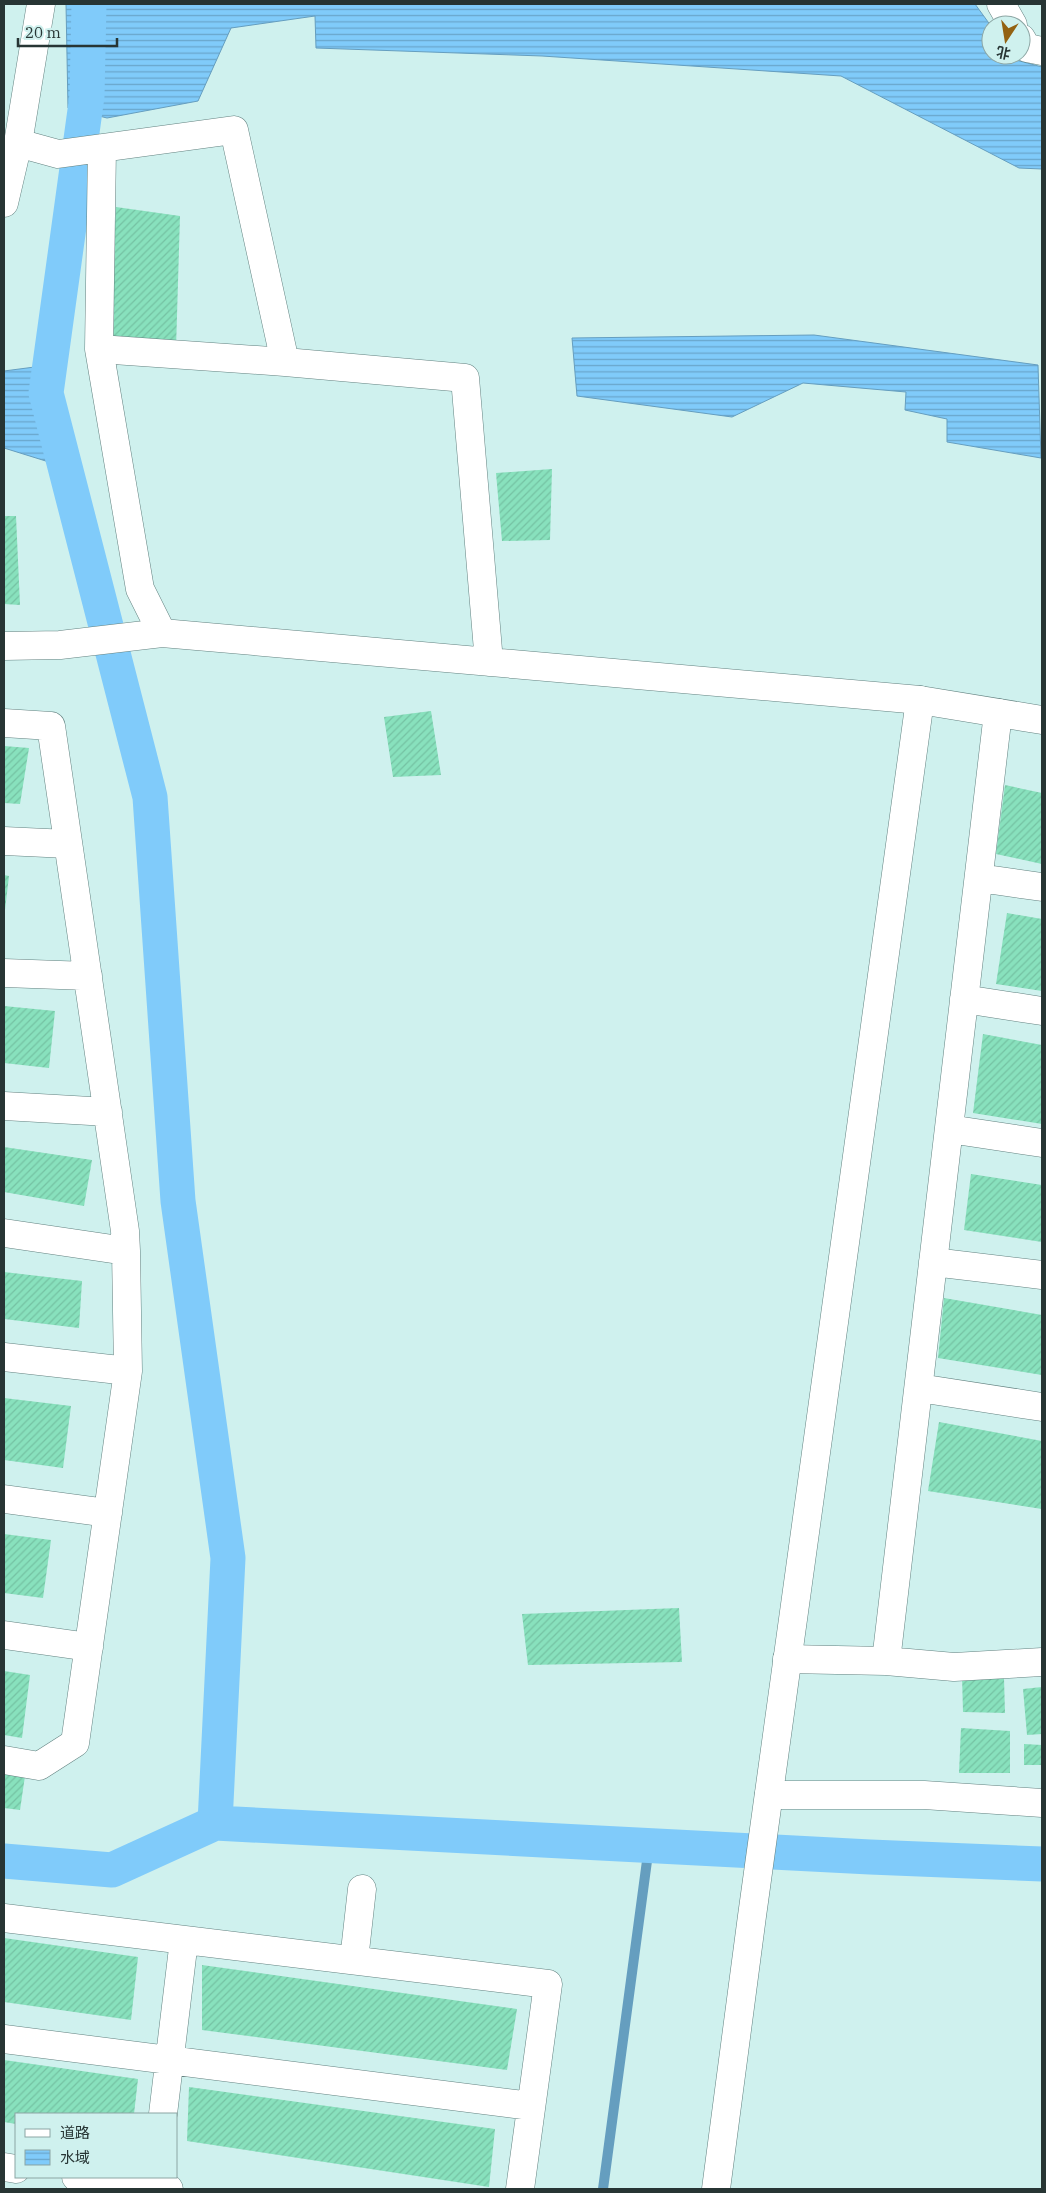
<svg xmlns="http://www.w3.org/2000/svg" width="1046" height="2193" viewBox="0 0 1046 2193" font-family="'IBM Plex Serif','Noto Sans SC',serif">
	<defs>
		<pattern id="water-rules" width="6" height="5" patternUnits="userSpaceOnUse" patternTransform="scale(1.25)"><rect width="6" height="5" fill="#80cbfa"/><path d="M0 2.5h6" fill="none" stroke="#69a6cb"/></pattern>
		<pattern id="building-hatch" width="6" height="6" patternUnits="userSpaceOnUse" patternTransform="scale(1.25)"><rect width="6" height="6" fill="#88e1bd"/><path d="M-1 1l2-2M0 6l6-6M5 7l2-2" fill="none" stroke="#75c2a3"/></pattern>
	</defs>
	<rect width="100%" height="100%" fill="#cff1ee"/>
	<path fill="url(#water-rules)" stroke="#659ebf" d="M66 4H975L991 26V55H1012L1016 60 1042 67V169L1019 168 841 76 542 56 316 48 315 16 231 28 198 101 107 118 68 108Z
		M814 335 1038 365 1041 458 947 442V419L905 410 906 392 803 383 732 417 577 396 572 338Z
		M50 365 65 467 4 448V371Z"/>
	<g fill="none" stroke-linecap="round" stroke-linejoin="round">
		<path stroke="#659ebf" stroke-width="10" d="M603 2189 649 1846"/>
		<path stroke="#80cbfa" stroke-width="35" d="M89 4 87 96 46 393 150 797 178 1201 228 1558 215 1823 870 1857 1042 1864
			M4 1861 112 1870 215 1823"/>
	</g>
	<path fill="url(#building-hatch)" d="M116 207 180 216 176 349 109 342Z
		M552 469 550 540 502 541 496 473Z
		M4 516H16L20 605 4 604Z
		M431 711 441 775 393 777 384 717Z
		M4 746 29 748 20 804 4 803Z
		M1005 785 1042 793V864L996 854Z
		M4 875 9 876 5 910H4Z
		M1007 913 1042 919V991L996 984Z
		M4 1006 55 1011 49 1068 4 1063Z
		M983 1034 1042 1045V1124L973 1113Z
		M4 1147 92 1160 84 1206 4 1192Z
		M971 1174 1042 1185V1242L964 1230Z
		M4 1272 82 1281 79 1328 4 1319Z
		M944 1298 1042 1315V1375L938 1358Z
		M4 1398 71 1406 63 1468 4 1460Z
		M939 1422 1042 1441V1509L928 1491Z
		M4 1534 51 1540 43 1598 4 1593Z
		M679 1608 682 1662 528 1665 522 1614Z
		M4 1671 30 1675 22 1738 4 1735Z
		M962 1676 1004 1678 1005 1713 963 1712Z
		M1042 1687V1734L1027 1735 1023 1689Z
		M961 1728 1010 1731V1773H959Z
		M1024 1744 1042 1745V1765H1024Z
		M4 1773 25 1776 20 1810 4 1808Z
		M4 1938 138 1957 131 2020 4 2002Z
		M202 1965 517 2009 507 2070 202 2030Z
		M4 2060 138 2079 134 2114H16V2124L4 2122Z
		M189 2087 495 2129 489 2187 187 2141Z"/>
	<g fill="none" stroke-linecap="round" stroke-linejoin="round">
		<defs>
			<path id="minor" d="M1001 4 1013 25
				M1021 38 1027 48 1042 51
				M18 143 41 4
				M4 203 18 143 58 154 234 130 285 362 465 378 489 662
				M99 349 102 148
				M162 633 140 589 99 349 285 362
				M4 646 60 645 162 633 920 700
				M4 723 51 726 125 1231 126 1251 128 1371 75 1743 39 1766 4 1760
				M4 841 68 844
				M979 878 1042 887
				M4 973 88 976
				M964 999 1042 1011
				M4 1106 108 1112
				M949 1129 1042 1143
				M4 1233 126 1251
				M933 1262 1042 1275
				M4 1357 128 1371
				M919 1388 1042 1407
				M4 1499 108 1513
				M4 1635 89 1647
				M787 1659 886 1661 954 1667 1042 1662
				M886 1661 998 713
				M769 1795H924L1042 1803
				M4 1918 548 1984 520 2189
				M354 1960 362 1889
				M4 2039 531 2106
				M163 2114 184 1940
				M4 2167 16 2169
				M76 2177 169 2189"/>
			<path id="tertiary" d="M716 2189 752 1916 920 700 1042 720"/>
		</defs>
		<use href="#minor" stroke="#638280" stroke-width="29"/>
		<use href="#tertiary" stroke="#638280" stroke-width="29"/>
		<use href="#minor" stroke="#fff" stroke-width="28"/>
		<use href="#tertiary" stroke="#fff" stroke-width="28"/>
	</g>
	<rect width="1046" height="2193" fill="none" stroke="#273534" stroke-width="10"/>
	<rect x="15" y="2113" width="162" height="65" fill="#cff1ee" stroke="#8ca6a4"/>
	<rect x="25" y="2129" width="25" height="8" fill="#ffffff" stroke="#8ca6a4"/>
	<text x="60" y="2138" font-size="15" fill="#273534">道路</text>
	<rect x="25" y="2150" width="25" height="15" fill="url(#water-rules)" stroke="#8ca6a4"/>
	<text x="60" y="2163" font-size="15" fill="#273534">水域</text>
	<g transform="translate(1006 40) rotate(192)"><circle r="24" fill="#cff1ee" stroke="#8ca6a4"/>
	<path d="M0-4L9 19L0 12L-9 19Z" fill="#936212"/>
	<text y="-8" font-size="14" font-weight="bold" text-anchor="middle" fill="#273534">北</text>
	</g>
	<path d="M18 38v8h99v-8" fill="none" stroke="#273534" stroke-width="2.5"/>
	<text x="25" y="38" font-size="15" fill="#273534" stroke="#cff1ee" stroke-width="4" paint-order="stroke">20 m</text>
</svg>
